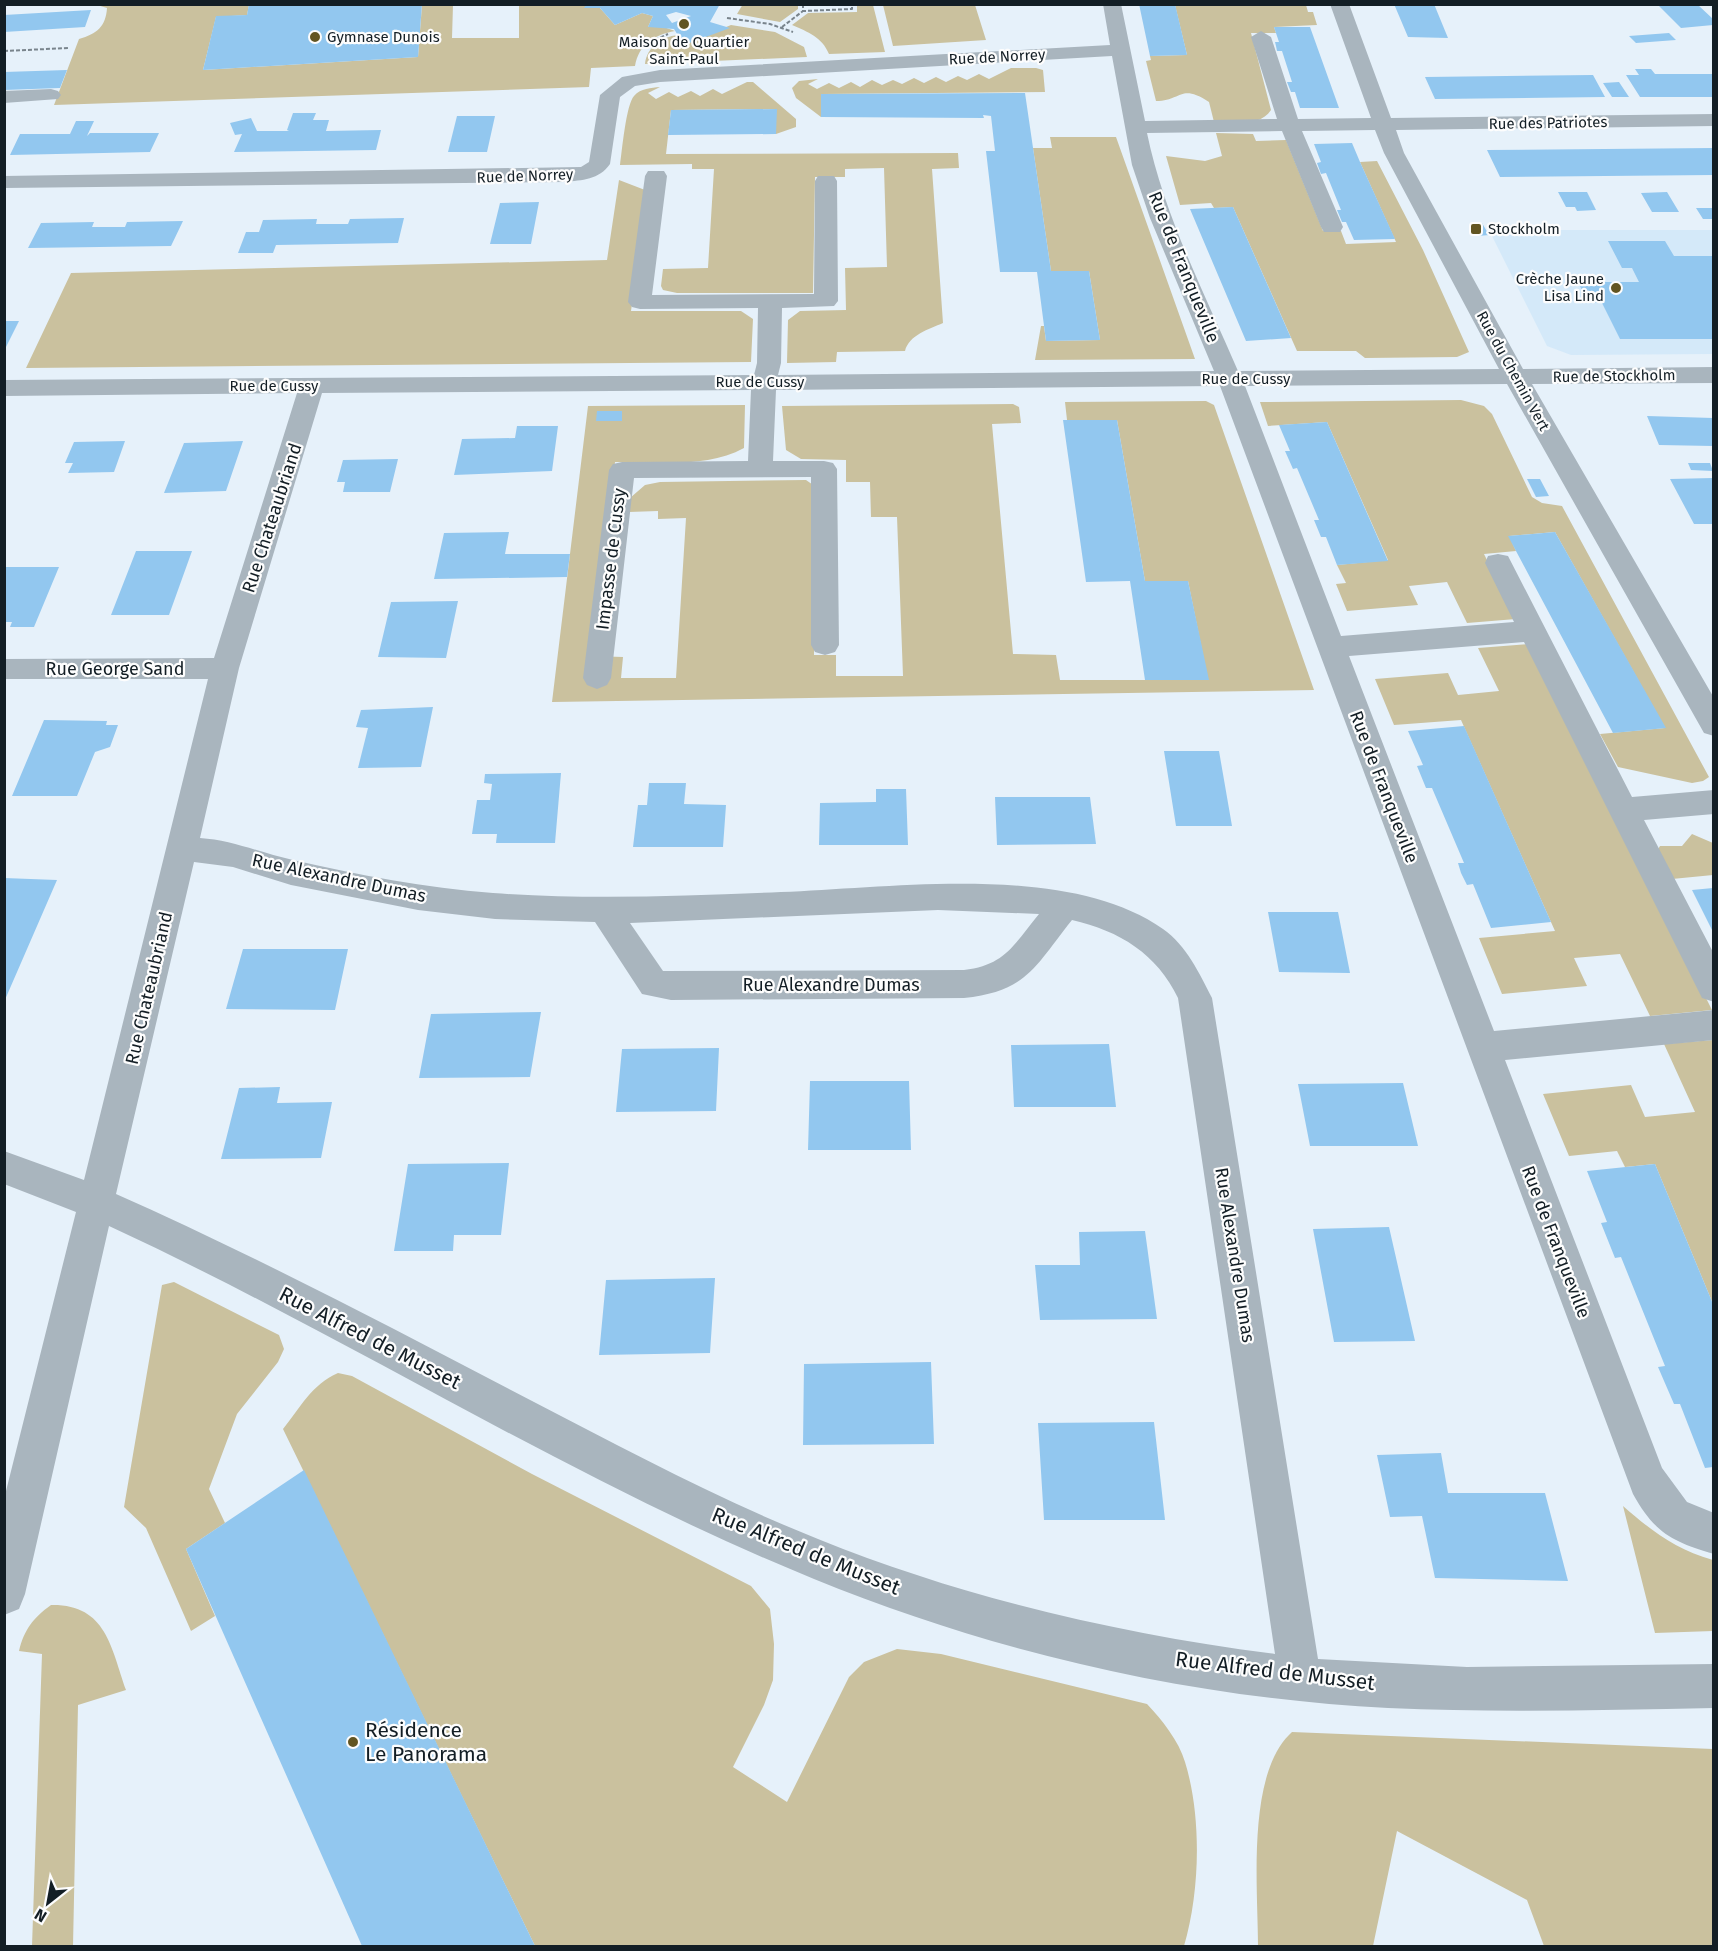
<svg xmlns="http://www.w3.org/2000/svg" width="1718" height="1951" viewBox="0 0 1718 1951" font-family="'Fira Sans',sans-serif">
	<rect width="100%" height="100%" fill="#e6f1fa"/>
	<path fill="#d4e9f9" d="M1489 230H1713V354L1571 355 1547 346Z"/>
	<path fill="#cac19e" d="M519 4 587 5 585 8H600L615 25 642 13 653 16 648 27 661 26 675 31C654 35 639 44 635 66L591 68 589 87 54 105 79 39C97 34 106 26 107 8L97 5H249L247 15 216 17 203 70 418 57 422 5H453L452 38H519Z
		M743 4 798 5V9L780 22 737 14Z
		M857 5H873L885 52 829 54C822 37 808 32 792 25L808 13 857 12Z
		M883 5H975L986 40 893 46Z
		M1175 5H1306L1308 12H1313L1317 25 1274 27 1276 33H1251L1271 110C1259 128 1234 122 1214 122L1209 102C1180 83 1182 101 1156 101L1146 61 1151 60 1150 56 1187 55Z
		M731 25 775 32 804 47 807 57 645 64C647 47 661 37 678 35L685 44Z
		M1011 68H1036L1043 70 1045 92 822 94 821 117 796 98 792 88 799 81 818 79 808 84 817 89 829 83 839 88 851 82 860 87 872 80 882 85 893 80 902 84 914 78 924 83 936 77 946 82 958 76 967 80 979 74 989 79Z
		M747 82H753L796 119V127L776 134V109L671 110 666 154 958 153 959 168 932 169 943 323C929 329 909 335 905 351L837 352 836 362 787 363 788 320 800 311 846 310 845 268 887 267 884 168 845 169V177H815L813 293H677L663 290 661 286 663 269 708 268 714 169H692V164L620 165C622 151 626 105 634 96 641 88 651 88 660 87L648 93 656 99 669 92 678 97 691 91 700 96 713 89 722 94Z
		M1216 133 1253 134 1256 141 1286 140 1323 231H1341L1346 244 1396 242 1360 162 1377 161 1423 250 1469 352 1457 357 1365 358 1356 351H1297L1233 207 1214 208 1211 203 1180 205 1166 156 1205 161 1222 156Z
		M1050 137H1116L1195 359 1035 360 1041 326H1044L1046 341 1100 340 1089 271H1051L1033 148H1052Z
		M619 180 645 190 647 197 631 311H741L753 319 751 362 26 368 71 273 607 260Z
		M1461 400 1484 406 1492 414 1532 497 1542 503 1562 506 1709 777 1703 781 1692 783 1618 767 1600 734 1665 728 1555 532 1509 536 1516 551 1484 554 1516 619 1467 623 1447 582 1409 586 1418 605 1347 611 1336 584 1346 583 1337 565 1388 560 1327 422 1268 426 1260 402Z
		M1206 401 1214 405 1314 690 552 702 588 406 745 405 744 448C706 469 657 461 615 462L593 656 623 657 621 678H676L686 518 658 519V511L629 512 630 498 645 485 660 482 806 480 816 487 814 655H836V676H903L897 517H871L870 482H846V460L801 459 786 450 782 406 1013 404 1019 407 1021 423 992 424 1013 654 1056 655 1060 680H1208L1188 581H1145L1117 420H1067L1065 402Z
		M1529 644 1712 1010 1650 1016 1620 954 1574 958 1587 986 1502 994 1479 938 1555 931 1461 720 1394 725 1375 679 1448 673 1458 695 1499 691 1478 648Z
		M1692 834 1713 843V875L1672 879 1657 851 1660 846H1682Z
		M1713 1040V1304L1655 1164 1625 1167 1617 1151 1569 1156 1543 1094 1631 1085 1645 1117 1695 1112 1664 1044Z
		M174 1282 279 1335 284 1349 278 1362 237 1414 209 1489 225 1523 186 1549 215 1616 191 1631 146 1528 124 1507 162 1285Z
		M338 1373 352 1376 532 1474 751 1586 770 1609 774 1644 773 1680 764 1705 733 1767 787 1802 849 1677 864 1662 897 1649 941 1654 1147 1704C1162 1720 1179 1741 1185 1762 1202 1817 1200 1892 1184 1946H535L283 1429C300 1408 312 1384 338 1373Z
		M1623 1506C1653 1532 1675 1549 1713 1560V1631L1655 1633Z
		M51 1605C106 1604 111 1647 126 1690L78 1705 73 1946H32L42 1654 19 1651C24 1630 33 1618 51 1605Z
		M1292 1732 1713 1749V1946H1544L1527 1900 1397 1831 1373 1946H1258C1258 1888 1246 1773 1292 1732Z"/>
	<path fill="#92c7ef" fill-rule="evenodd" d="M249 4H422L418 57 203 70 216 16 247 15Z
		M587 4H720L710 22 730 28 684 45 674 29 648 27 653 16 642 13 615 25 600 8H584ZM676 12 691 16 672 23 666 15Z
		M1139 4H1175L1187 55 1150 56Z
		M1394 4H1434L1448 38 1408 37Z
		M1658 5H1698L1713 19V25L1681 28Z
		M91 10 85 27 4 32V15Z
		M1274 27H1310L1339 108H1300L1295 92H1291L1287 82H1292L1282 51H1277L1276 46 1275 42H1279Z
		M1669 33 1676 40 1636 43 1629 36Z
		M1635 69H1651L1655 74H1713V97H1640L1626 75H1639Z
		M67 70 60 88 4 90V72Z
		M1593 75 1605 97 1435 99 1425 77Z
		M1619 82 1629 97H1612L1603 83Z
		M1025 93 1051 271H1089L1100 340 1046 341 1037 272H1000L986 151H995L991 116 983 115 984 118 821 117V94Z
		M777 109 776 134 668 135 671 110Z
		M293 113H316L313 120H329L326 131 381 130 376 150 234 152 242 134 235 135 230 123 251 118 257 131H289L287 130Z
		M457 116H495L487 152H448Z
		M76 121H94L87 136 90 133H159L150 152 10 155 20 134H70Z
		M1352 143 1360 162 1395 239 1354 240 1346 222H1342L1337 210H1341L1326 173 1321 174 1317 163 1321 162 1314 144Z
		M1713 148V175L1500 177 1487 150Z
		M1558 192H1587L1596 210 1577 211 1575 207H1566Z
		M1667 192 1679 212H1652L1641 193Z
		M539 202 531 244H490L500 203Z
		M1233 207 1291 338 1246 341 1190 209Z
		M1696 208H1713V219H1703Z
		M404 218 398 243 276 245 273 253H238L246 232H259L263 220 317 219 316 224H348L350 219Z
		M183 221 171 246 28 248 41 223 94 222 92 227H125L127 222Z
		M1471 223H1482L1489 235 1478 236Z
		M1608 241H1665L1674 256H1713V339H1620L1602 303H1588L1580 286H1595L1593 282H1639L1632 268H1622Z
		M4 321H19L4 351Z
		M597 411H622V421H596Z
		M1647 416 1713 418V446L1659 445Z
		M1063 420H1117L1145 581H1188L1209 680H1145L1130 581 1086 582Z
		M1327 422 1388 561 1337 565 1326 537H1321L1314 520H1319L1297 468 1293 469 1285 451H1290L1279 425Z
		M517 426H558L552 471 454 475 462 439 515 438Z
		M125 441 114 472 68 473 73 463H65L74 442Z
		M243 441 226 491 164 493 184 443Z
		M398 459 390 492H343L345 482H337L343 460Z
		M1688 463H1710L1713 471 1691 470Z
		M1713 478V524H1694L1670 479Z
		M1527 479H1540L1549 496 1536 497Z
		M509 532 505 554H570L567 577 434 579 444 533Z
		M1555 532 1666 728 1613 733 1508 536Z
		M136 551H192L169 615H111Z
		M4 567H59L34 627H10L12 622H4Z
		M458 601 446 658 378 657 391 602Z
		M433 707 421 767 358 768 368 728 356 727 361 710Z
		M44 720 107 721 106 725H118L110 747 95 752 77 796H12Z
		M1464 726 1551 922 1491 928 1473 884 1467 885 1461 873 1458 863H1464L1432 788H1426L1417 766 1423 765 1408 731Z
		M1164 751H1219L1232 826H1176Z
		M561 773 555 843H496L497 834H472L477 800H490L492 784 484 783 485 774Z
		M649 783H686L684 804 726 805 723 847H633L638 805H647Z
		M876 789H906L908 845H819L820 803 876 802Z
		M995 797H1090L1096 844 997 845Z
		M4 878 57 880 4 1002Z
		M1713 888V932L1692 890Z
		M1268 912H1338L1350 973 1279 972Z
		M243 949H348L335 1010 226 1009Z
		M541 1012 530 1077 419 1078 431 1014Z
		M1109 1044 1116 1107H1014L1011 1045Z
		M719 1048 716 1111 616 1112 622 1049Z
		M810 1081H909L911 1150H808Z
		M1403 1083 1418 1146H1310L1298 1084Z
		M280 1087 277 1103 332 1102 321 1158 221 1159 239 1088Z
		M509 1163 501 1235H454L453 1251H394L408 1164Z
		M1655 1164 1713 1304V1467L1705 1468 1680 1404H1674L1658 1367 1665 1366 1621 1257 1615 1258 1601 1223 1607 1222 1587 1171Z
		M1389 1227 1415 1341 1334 1342 1313 1229Z
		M1145 1231 1157 1319 1040 1320 1035 1265H1080L1079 1232Z
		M715 1278 710 1353 599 1355 606 1280Z
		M931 1362 934 1444 803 1445 804 1364Z
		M1154 1422 1165 1520H1044L1038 1423Z
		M1441 1453 1448 1493H1545L1568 1581 1435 1578 1422 1516 1390 1517 1377 1455Z
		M304 1470 535 1946H362L186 1549Z"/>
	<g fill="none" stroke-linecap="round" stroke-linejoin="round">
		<path stroke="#79848c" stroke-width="2" stroke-dasharray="4 2" stroke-linecap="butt" d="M803 4V11L852 9V4
			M727 18 770 24 793 32
			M782 27 803 11
			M655 40 668 34
			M4 51 68 48"/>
		<path fill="#a9b5be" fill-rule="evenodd" d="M1103 4H1121L1145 121 1277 119 1251 37 1261 31 1271 37 1298 119 1371 118 1330 4H1349L1391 118 1714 114V126L1396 130 1404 153 1523 369 1714 367V383L1532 384 1714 698V736L1704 733 1507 384 1245 386 1341 636 1514 622 1485 563 1488 556 1498 554 1508 556 1632 797 1714 790V814L1644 820 1714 954V1002L1702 998 1524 642 1349 656 1494 1031 1714 1010V1040L1505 1060 1662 1468 1687 1502 1714 1513V1554C1672 1542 1654 1532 1633 1494L1220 386 776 390 773 461H824L833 463 837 469 839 645 835 652 825 655 815 652 811 645V477L634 478 611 678 607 685 597 689 587 685 583 678 609 470 613 464 622 462 748 461 751 390 322 393 239 668 200 838C232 840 261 853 293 860 359 875 425 888 493 893 589 900 685 896 781 892 893 888 1067 862 1163 929 1187 946 1199 973 1212 998L1318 1659 1467 1667 1714 1664V1708C1605 1710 1496 1713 1388 1708 1192 1698 995 1653 814 1579 570 1480 347 1336 109 1226L25 1594 19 1609 4 1615V1499L76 1212 4 1184V1151L84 1180 208 679H4V659L214 658 297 393 4 396V380L754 375 757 363 758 308 640 309 632 307 628 302 645 176 648 171H664L667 176 652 295 814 294 815 181 818 176H834L837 181 838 301 834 306 782 308 781 363 778 375 1214 371 1150 218 1132 165 1112 56 660 82 635 86 620 97 610 164C599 180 582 180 565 182L4 188V176L581 167 589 162 600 95 622 77 660 70 1110 45ZM1375 130 1384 153 1499 369 1238 371C1205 294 1164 216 1147 133L1282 131 1321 227 1324 232H1340L1343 227 1302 131ZM194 862 233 867 291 885 418 910 495 919 595 922 642 994 671 1000 964 998C1028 991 1035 966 1072 920 1120 931 1157 954 1178 998L1275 1654C1119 1634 964 1598 818 1539 720 1500 627 1450 534 1402 396 1330 258 1257 116 1194ZM938 910 1039 914C1014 944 1006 965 964 970L663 971 630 923Z
			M51 89 58 91 61 95 58 99 4 103V91Z"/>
	</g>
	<g fill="#625522" stroke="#fdfdfd" stroke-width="2">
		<circle cx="684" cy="24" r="6"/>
		<circle cx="315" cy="37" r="6"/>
		<rect x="1470" y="223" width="12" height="12" rx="3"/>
		<circle cx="1616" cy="288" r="6"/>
		<circle cx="353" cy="1742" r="6"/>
	</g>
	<g text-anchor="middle" stroke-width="4.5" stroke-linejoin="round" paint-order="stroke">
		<g font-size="15" fill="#131e25" stroke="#fdfdfd" text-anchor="start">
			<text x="327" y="42">Gymnase Dunois</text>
			<text x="684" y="47" text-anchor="middle">Maison de Quartier<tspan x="684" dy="17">Saint-Paul</tspan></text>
			<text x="1488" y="234">Stockholm</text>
			<text x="1604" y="284" text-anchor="end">Crèche Jaune<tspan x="1604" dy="17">Lisa Lind</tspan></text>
		</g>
		<g font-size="15" fill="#131e25" stroke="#fdfdfd">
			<text transform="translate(997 57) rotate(-3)" y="5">Rue de Norrey</text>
			<text transform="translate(1548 123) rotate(-1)" y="5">Rue des Patriotes</text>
			<text transform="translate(525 176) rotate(-2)" y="5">Rue de Norrey</text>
			<text transform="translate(1513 371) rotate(61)" y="5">Rue du Chemin Vert</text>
			<text transform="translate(1614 376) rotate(-1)" y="5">Rue de Stockholm</text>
			<text x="1246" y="384">Rue de Cussy</text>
			<text x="760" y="387">Rue de Cussy</text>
			<text x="274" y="391">Rue de Cussy</text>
		</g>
		<g font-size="18" fill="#131e25" stroke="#fdfdfd">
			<text transform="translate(1184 267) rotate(68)" y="6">Rue de Franqueville</text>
			<text transform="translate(272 518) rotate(-72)" y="6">Rue Chateaubriand</text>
			<text transform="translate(611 559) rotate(-83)" y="6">Impasse de Cussy</text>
			<text x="115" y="675">Rue George Sand</text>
			<text transform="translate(1384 787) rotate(69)" y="6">Rue de Franqueville</text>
			<text transform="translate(339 878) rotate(12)" y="6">Rue Alexandre Dumas</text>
			<text x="831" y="991">Rue Alexandre Dumas</text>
			<text transform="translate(149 988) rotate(-77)" y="6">Rue Chateaubriand</text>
			<text transform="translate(1556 1242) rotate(69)" y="6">Rue de Franqueville</text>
			<text transform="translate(1235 1255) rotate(81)" y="6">Rue Alexandre Dumas</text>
		</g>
		<g font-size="21" fill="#131e25" stroke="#fdfdfd">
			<text transform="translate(370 1338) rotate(27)" y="7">Rue Alfred de Musset</text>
			<text transform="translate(806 1551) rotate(22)" y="7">Rue Alfred de Musset</text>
			<text transform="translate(1275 1671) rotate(7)" y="7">Rue Alfred de Musset</text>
		</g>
		<g font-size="21" fill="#131e25" stroke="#fdfdfd" text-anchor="start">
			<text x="365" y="1737">Résidence<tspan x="365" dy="24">Le Panorama</tspan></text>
		</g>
	</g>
	<rect width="1718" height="1951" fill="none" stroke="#131e25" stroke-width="12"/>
	<g transform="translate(48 1903) rotate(211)" stroke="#fdfdfd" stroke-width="4.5" paint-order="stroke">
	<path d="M0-4.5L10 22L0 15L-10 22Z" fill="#131e25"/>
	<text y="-9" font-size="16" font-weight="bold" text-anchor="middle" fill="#131e25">N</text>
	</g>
</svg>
